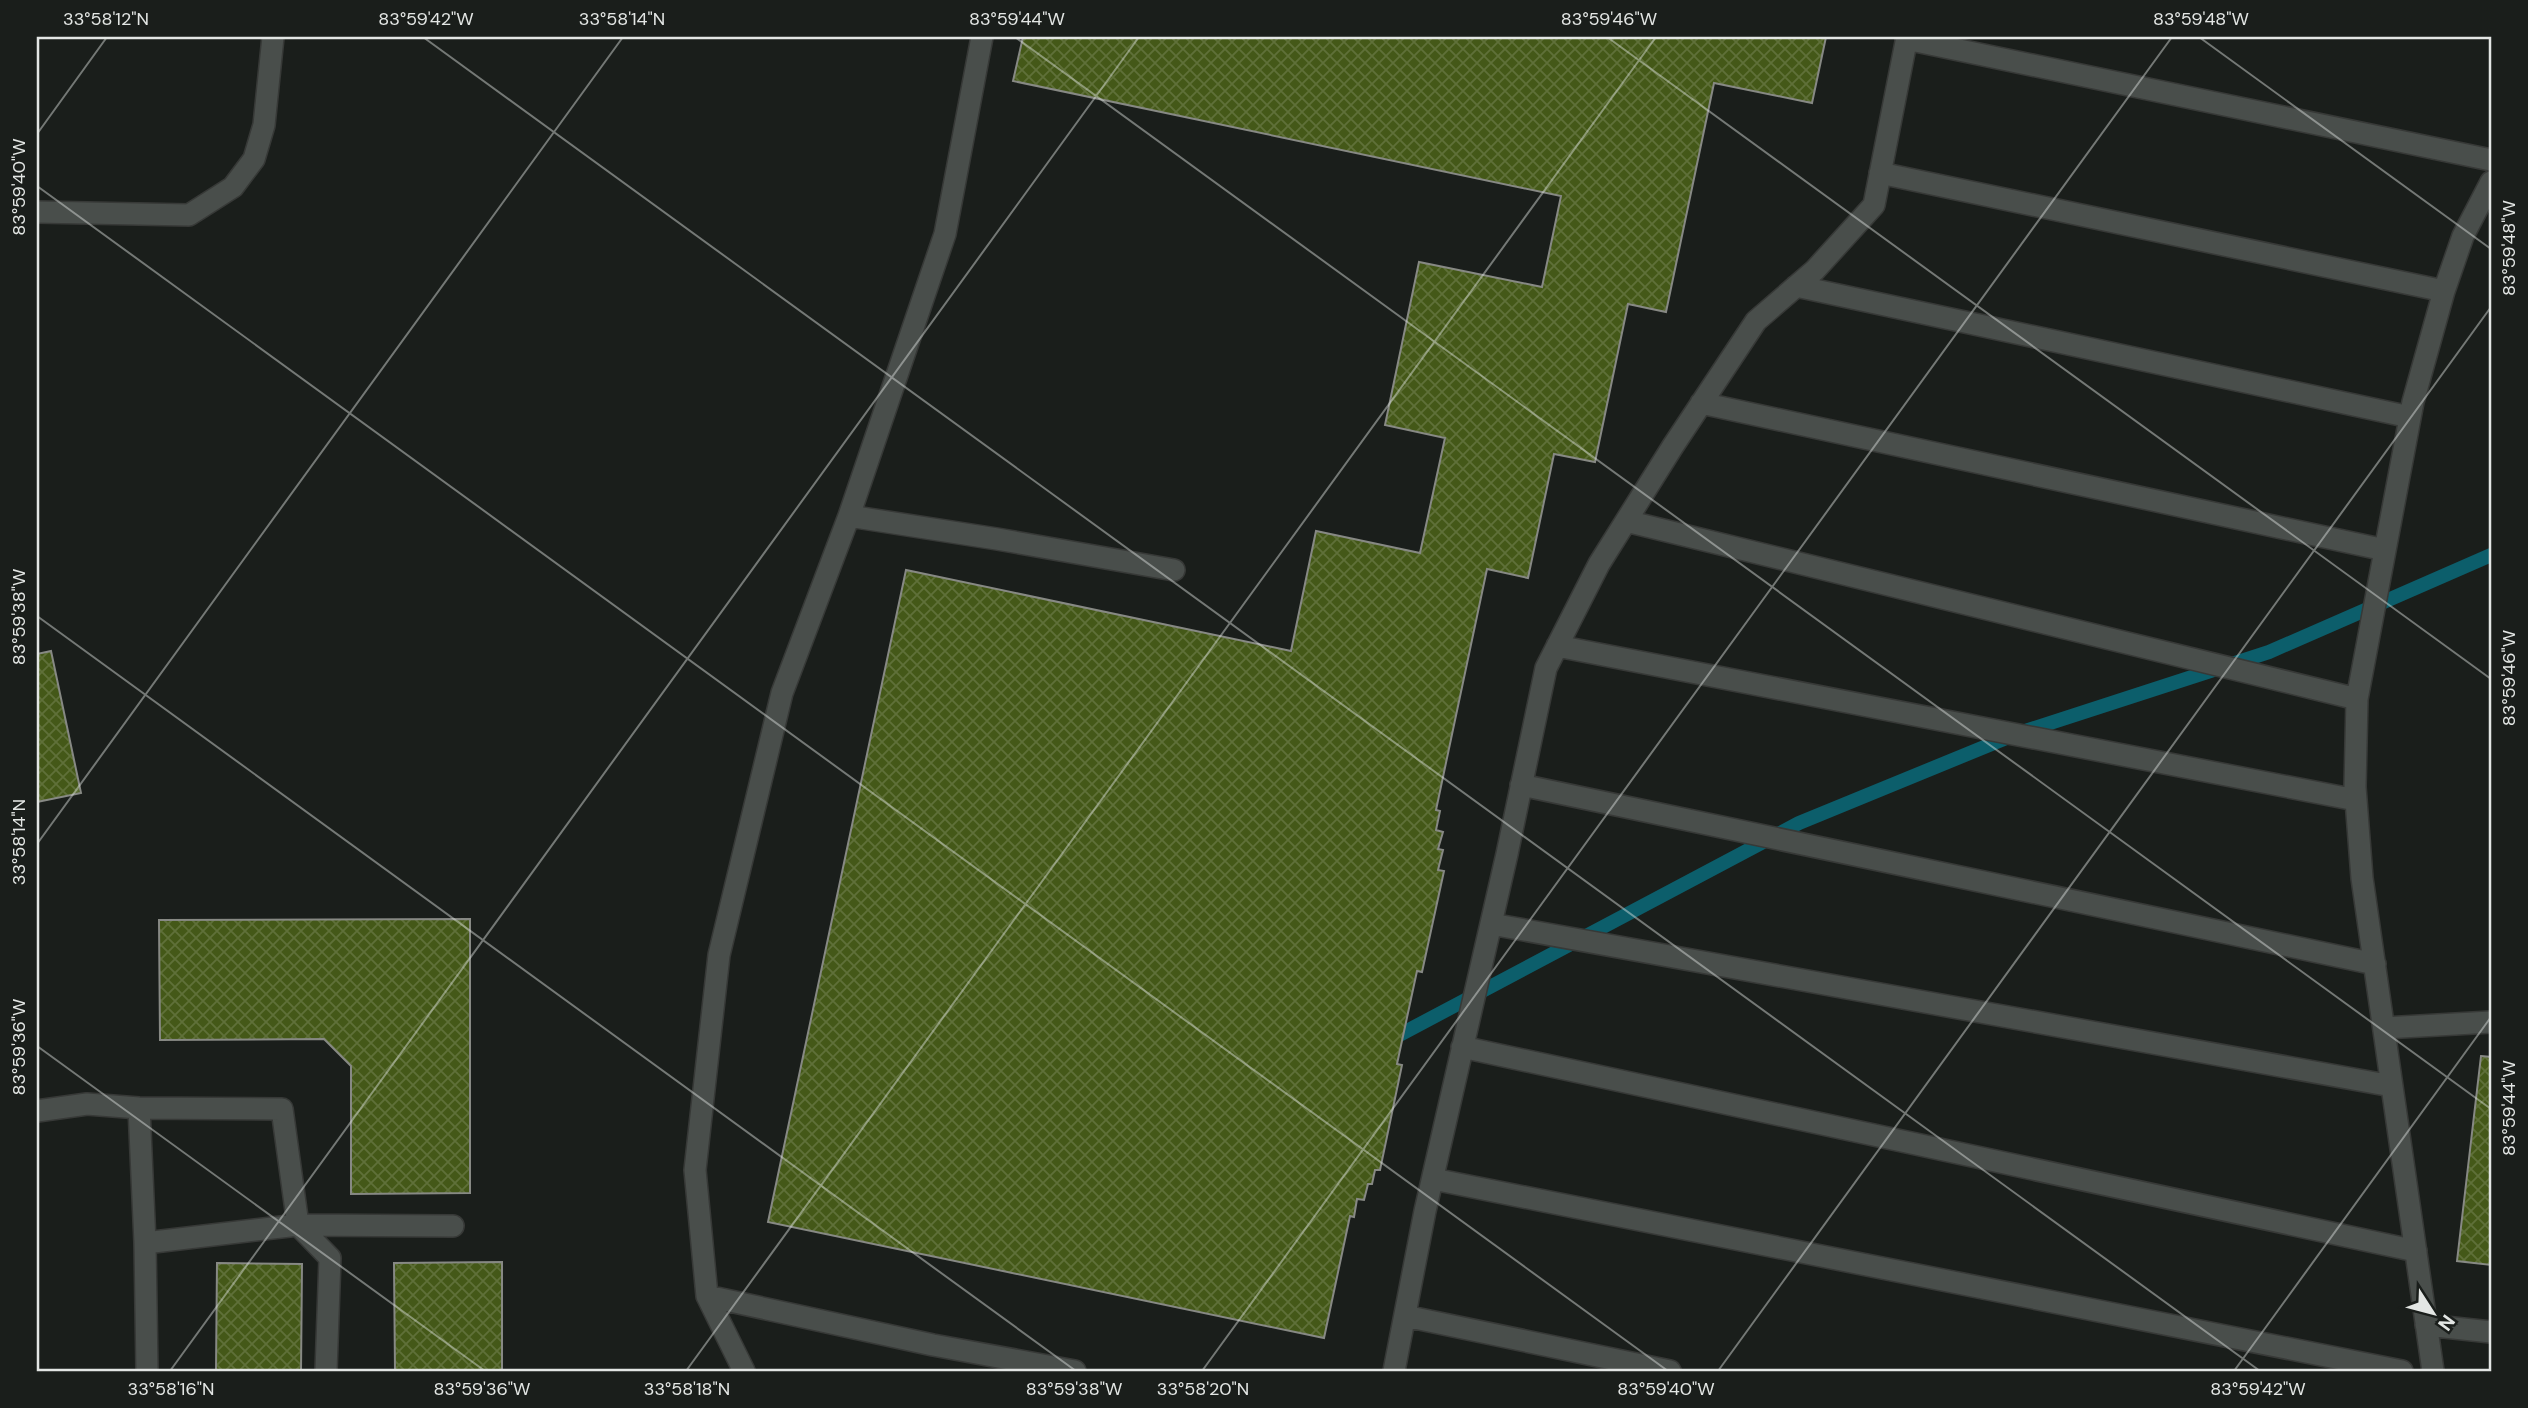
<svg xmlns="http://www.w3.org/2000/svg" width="2528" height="1408" viewBox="0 0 2528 1408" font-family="'DM Sans',sans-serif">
	<defs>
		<pattern id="building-cross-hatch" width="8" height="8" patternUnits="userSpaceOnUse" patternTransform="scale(1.75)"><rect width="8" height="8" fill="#445818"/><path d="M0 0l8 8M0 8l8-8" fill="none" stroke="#5f7039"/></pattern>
	</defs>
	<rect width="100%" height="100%" fill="#1a1e1b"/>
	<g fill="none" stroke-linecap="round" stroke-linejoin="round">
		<path stroke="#0c5e6b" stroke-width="14" d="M1388 1041 1799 823 2016 734 2269 652 2491 555"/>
	</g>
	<path fill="url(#building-cross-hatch)" stroke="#878984" stroke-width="2" d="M1023 37H1826L1812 103 1714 83 1666 312 1628 304 1595 462 1554 454 1528 578 1487 569 1436 810 1440 811 1436 830 1443 832 1438 849 1443 850 1438 870 1444 871 1422 972 1417 971 1397 1064 1402 1065 1380 1170H1375L1372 1184H1368L1364 1200 1357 1199 1354 1217 1350 1216 1324 1338 768 1222 906 570 1291 651 1316 531 1420 553 1445 438 1385 425 1419 262 1542 287 1561 196 1013 81Z
		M51 651 81 793 37 802V654Z
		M470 919V1193L351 1194V1066L324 1039 160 1040 159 920Z
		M2481 1056 2491 1057V1265L2457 1261Z
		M502 1262V1371H395L394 1263Z
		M217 1263 302 1264 301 1371H216Z"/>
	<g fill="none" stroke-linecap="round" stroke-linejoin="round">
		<defs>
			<path id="service" d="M1906 39 2491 160
				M1880 173 2444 291
				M37 212 189 215 233 187 254 159 264 125 273 37
				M1796 286 2410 417
				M1701 403 2385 550
				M849 516 945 234 982 37
				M1626 521 2357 699
				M1557 646 2356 800
				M1521 785 2375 964
				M1491 924 2392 1086
				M2384 1028 2491 1022
				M1462 1047 2416 1251
				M139 1108 145 1243
				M37 1111 87 1104 139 1108 282 1109 298 1225 145 1243 147 1371
				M1433 1179 2402 1371
				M298 1225 330 1258 326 1371
				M298 1225 453 1226
				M707 1296 744 1371
				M1405 1316 1670 1371
				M2426 1325 2491 1332
				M1075 1371 933 1345 707 1296 695 1170 719 955 782 693 849 516 997 539 1174 570
				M1394 1371 1425 1211 1507 854 1546 668 1599 564 1673 446 1756 321 1815 270 1874 205 1907 37
				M2433 1371 2362 878 2355 787 2357 699 2413 402 2444 291 2463 236 2491 182"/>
		</defs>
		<use href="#service" stroke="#373937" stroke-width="24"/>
		<use href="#service" stroke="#494e4b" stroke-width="21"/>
	</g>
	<path fill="none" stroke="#e3e6e4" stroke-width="2" stroke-opacity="0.45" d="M423 37 2260 1371M1015 37 2491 1109M1607 37 2491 679M2199 37 2491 249M37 134 107 37M37 186 1668 1371M37 616 1076 1371M37 844 623 37M37 1046 485 1371M170 1371 1139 37M686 1371 1656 37M1202 1371 2172 37M1718 1371 2491 307M2234 1371 2491 1017"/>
	<rect width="2528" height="1408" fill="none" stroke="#1a1e1b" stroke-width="77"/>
	<g transform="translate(2433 1313) rotate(126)" stroke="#1a1e1b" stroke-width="5" paint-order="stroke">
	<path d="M0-5L12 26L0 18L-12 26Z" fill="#e3e6e4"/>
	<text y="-10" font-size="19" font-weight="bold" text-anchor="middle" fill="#e3e6e4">N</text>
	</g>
	<rect x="38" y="38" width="2452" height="1332" fill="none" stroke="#e3e6e4" stroke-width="2.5"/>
	<g font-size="18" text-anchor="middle" fill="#e3e6e4">
		<text x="106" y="25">33°58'12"N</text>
		<text x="426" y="25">83°59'42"W</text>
		<text x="622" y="25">33°58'14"N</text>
		<text x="1017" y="25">83°59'44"W</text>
		<text x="1609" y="25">83°59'46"W</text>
		<text x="2201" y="25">83°59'48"W</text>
		<text transform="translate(19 187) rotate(-90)" y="6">83°59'40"W</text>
		<text transform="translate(2509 248) rotate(-90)" y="6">83°59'48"W</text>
		<text transform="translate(19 617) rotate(-90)" y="6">83°59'38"W</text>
		<text transform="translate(2509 678) rotate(-90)" y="6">83°59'46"W</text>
		<text transform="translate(19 842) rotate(-90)" y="6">33°58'14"N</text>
		<text transform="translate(19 1047) rotate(-90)" y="6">83°59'36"W</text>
		<text transform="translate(2509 1108) rotate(-90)" y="6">83°59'44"W</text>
		<text x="171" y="1395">33°58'16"N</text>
		<text x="482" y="1395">83°59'36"W</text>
		<text x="687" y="1395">33°58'18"N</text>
		<text x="1074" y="1395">83°59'38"W</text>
		<text x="1203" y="1395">33°58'20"N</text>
		<text x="1666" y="1395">83°59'40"W</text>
		<text x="2258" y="1395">83°59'42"W</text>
	</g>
</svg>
